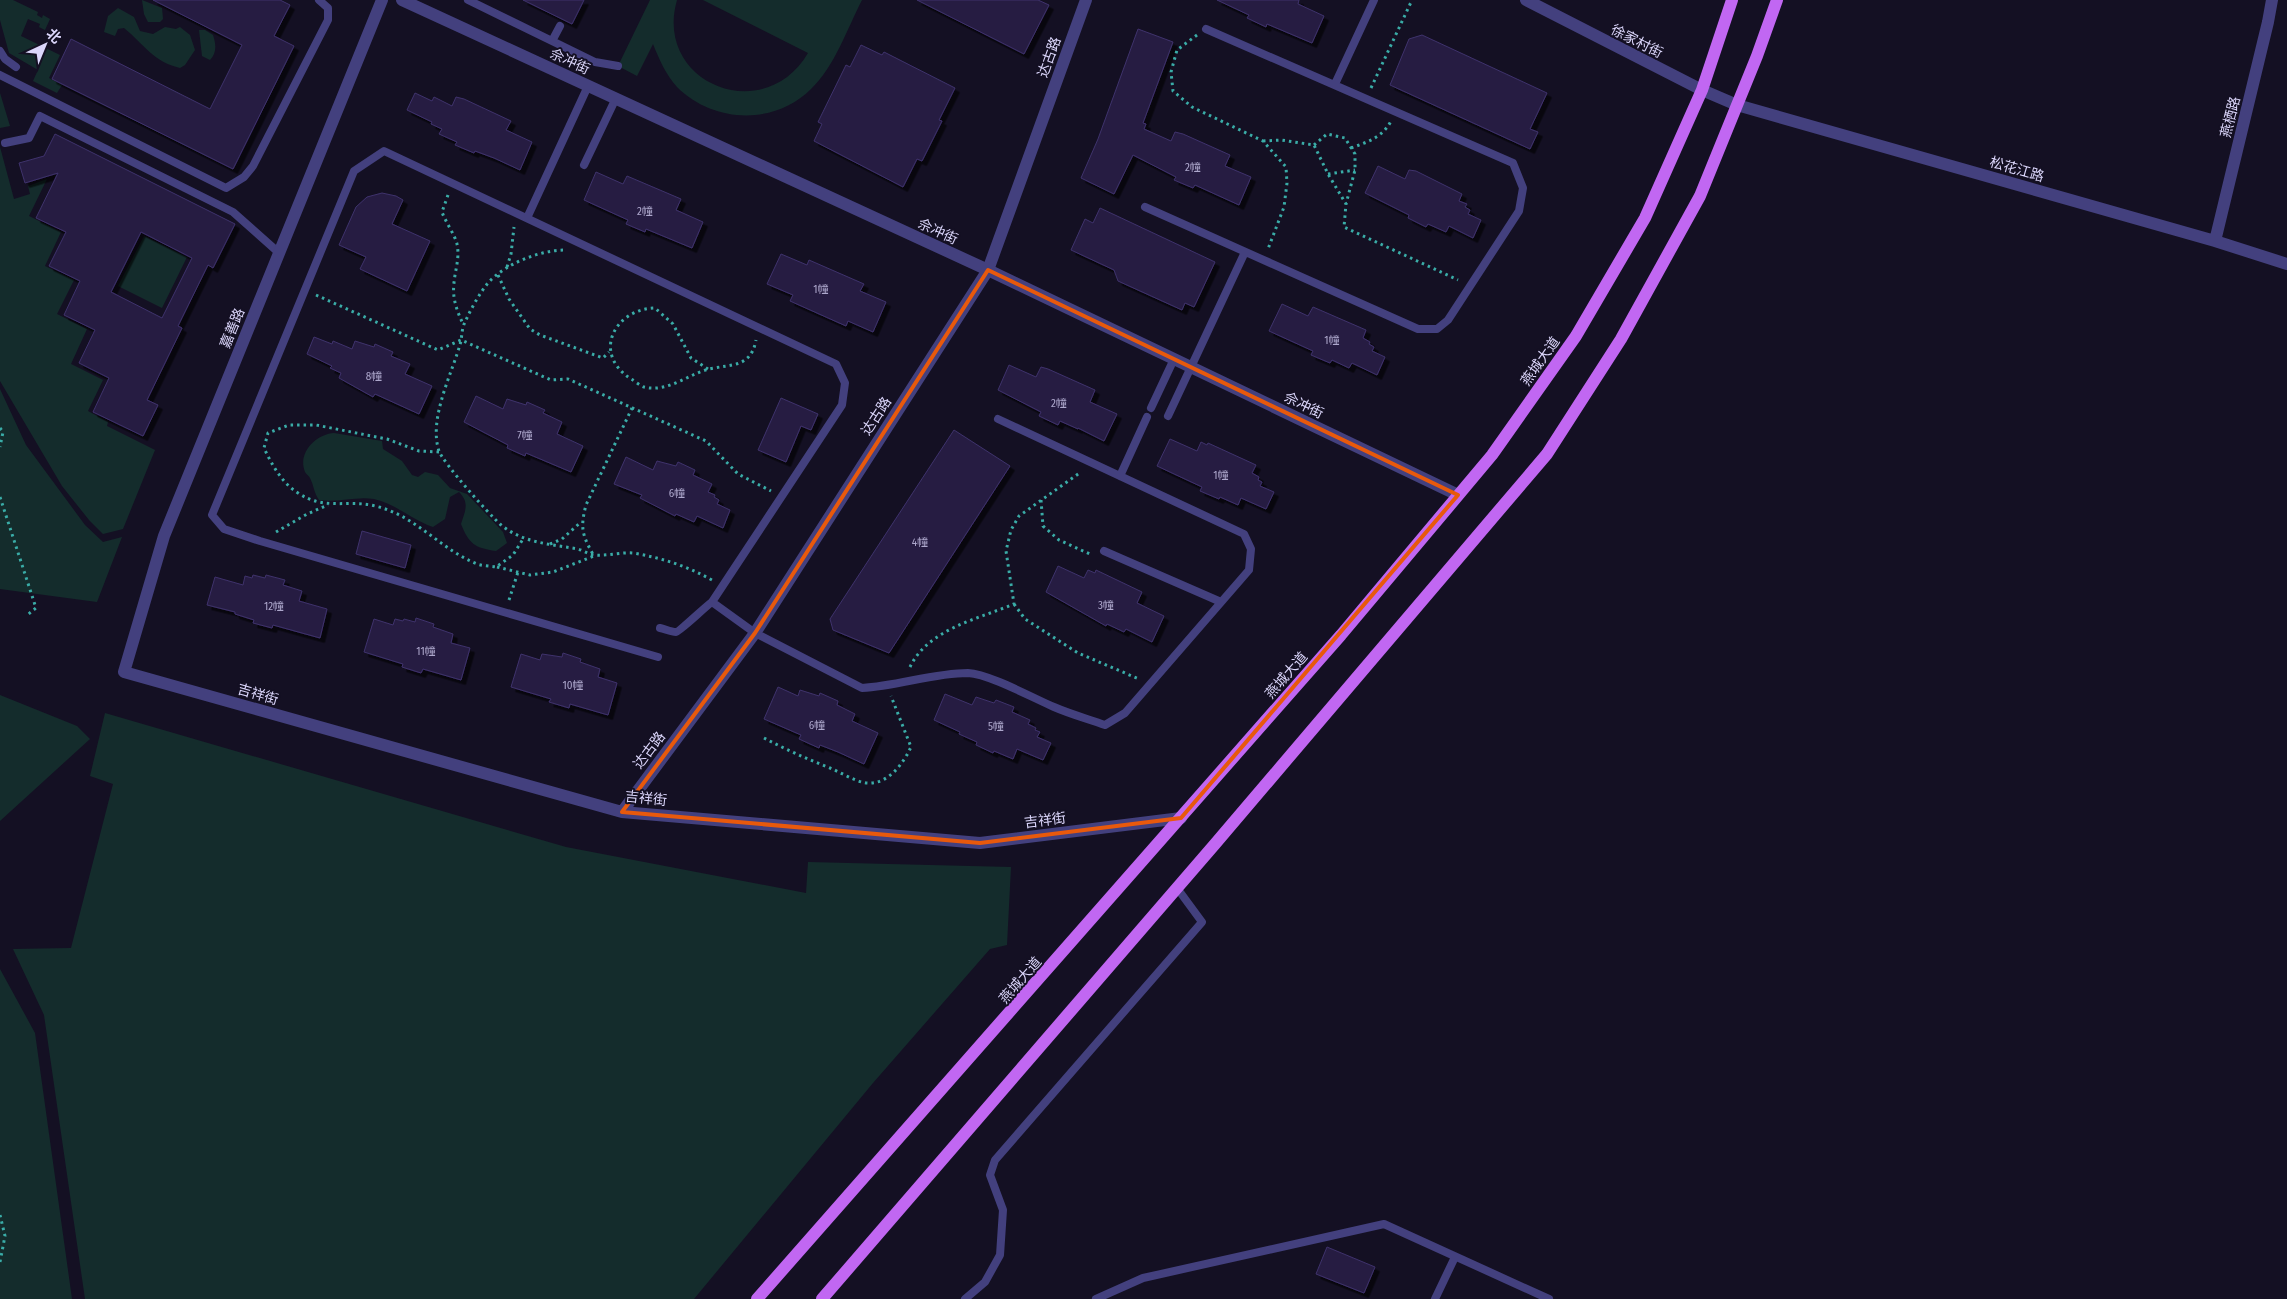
<svg xmlns="http://www.w3.org/2000/svg" width="2287" height="1299" viewBox="0 0 2287 1299" font-family="'Fira Sans Condensed','Noto Sans SC',sans-serif">
	<defs>
		<filter id="shadow"><feDropShadow dx="4.5" dy="4.5" stdDeviation="0" flood-color="#0009"/></filter>
	</defs>
	<rect width="100%" height="100%" fill="#141023"/>
	<path fill="#142c2c" d="M0 0H13L38 12 37 15 42 18 43 15 50 19 45 30 39 27 40 24 28 19 21 36 60 55 49 78 62 85 57 93 33 81 38 70 9 53 0 20Z
		M142 0 162 8 163 19 160 22H148L144 14Z
		M650 0H677C653 83 764 128 808 53L703 0H862C847 29 835 66 811 89 774 126 713 123 677 87 666 75 659 59 653 44L637 76 618 66Z
		M118 8 134 17 140 31 153 34 165 27 176 29 180 27 190 35 195 50 185 65 180 68C152 61 145 45 124 28L118 29 115 36 104 32 108 16Z
		M199 30H205L213 35C216 44 217 53 210 60L202 56Z
		M0 93 10 126 0 128Z
		M0 147 14 199 30 194 28 186 47 179 29 216 61 232 45 266 74 280 57 314 87 329 71 364 103 380 88 411 108 422 107 426 155 450 123 529 103 534 89 520 62 486 0 381Z
		M144 236 187 257 162 308 118 286Z
		M0 389 26 445 85 525 103 542 122 537 97 602 0 589Z
		M334 433 382 441 383 449 402 461 412 475 418 477 425 472 438 475 450 488 467 494 503 532 507 543 496 551C475 548 469 544 461 524 465 511 470 503 459 492L450 497 445 519 433 527C412 520 396 504 374 499 356 496 337 503 319 500 314 493 314 486 310 478 309 476 306 474 305 472 297 452 317 434 334 433Z
		M0 695 77 726 90 739 0 821Z
		M105 713 566 847 806 893 808 862 1011 867 1007 945 990 949 873 1083 694 1299H85L44 1015 13 949 71 948 113 784 90 776Z
		M0 969 35 1033 72 1299H0Z"/>
	<path fill="#261e42" stroke="#3f326c" fill-rule="evenodd" filter="url(#shadow)" d="M153 0H280L290 5 274 36 294 46 233 169 52 79 71 39 210 109 242 45Z
		M523 0H584L572 24Z
		M917 0H1038L1049 5 1024 54Z
		M1217 0H1299L1298 4 1324 16 1312 43 1267 24 1266 27 1247 18 1249 15Z
		M1138 29 1173 42 1143 123 1146 124 1144 129 1171 141 1175 132 1183 134 1230 155 1225 166 1251 177 1239 205 1195 185 1193 188 1174 180 1176 177 1133 155 1114 194 1081 178 1098 139Z
		M1422 35 1547 93 1530 129 1538 132 1530 149 1390 85 1409 39Z
		M861 45 882 55 884 52 955 88 939 120 942 121 922 161 917 159 903 187 814 141 822 124 818 122 846 65 850 67Z
		M415 93 432 101 434 97 452 106 456 97 464 99 511 121 506 130 532 142 520 170 494 158 475 151 474 153 455 145 457 142 439 134 442 129 431 124 432 122 407 110Z
		M55 134 235 224 213 268 208 265 178 326 182 328 147 400 158 405 143 436 93 412 109 378 79 363 95 330 64 315 80 281 49 266 66 232 36 218 58 173 25 183 19 163 44 156ZM141 232 192 258 162 318 111 292Z
		M1378 166 1405 179 1409 170 1416 171 1462 194 1459 201 1467 204 1465 207 1470 210 1468 214 1481 220 1473 238 1449 226 1446 232 1428 224 1426 227 1408 218 1409 215 1365 193Z
		M596 172 623 184 627 176 681 199 676 210 703 222 692 248 646 229 645 232 626 224 628 220 584 200Z
		M382 193 396 196 403 200 392 224 430 241 407 291 360 269 366 257 339 245 356 207 367 197Z
		M1100 208 1215 262 1194 307 1185 303 1182 310 1118 281 1114 270 1071 250 1085 219 1093 223Z
		M781 254 807 265 809 260 864 284 860 291 886 302 873 332 848 321 846 326 790 301 793 295 767 284Z
		M1282 304 1308 316 1313 307 1366 330 1363 338 1370 342 1369 344 1374 347 1372 351 1385 357 1377 375 1352 363 1349 368 1332 360 1330 363 1311 355 1313 351 1269 331Z
		M314 337 332 344 333 341 352 349 355 341 374 347 375 344 393 352 391 356 410 364 405 374 432 386 419 414 375 394 373 397 339 378 341 373 330 368 332 366 307 354Z
		M1009 365 1036 377 1041 367 1048 369 1095 390 1090 402 1117 414 1104 441 1078 428V429L1060 421 1058 425 1039 416 1041 412 998 390Z
		M476 396 503 409 507 399 526 405 527 402 545 410 543 413 562 422 557 434 583 446 571 472 526 453 525 456 507 448 508 445 464 422Z
		M781 398 818 414 811 430 801 426 786 462 758 450Z
		M954 430 1010 466 889 653 833 630 830 619Z
		M1170 439 1197 451 1201 442 1207 445 1208 443 1256 465 1252 473 1259 477 1258 480 1262 482 1260 486 1274 492 1266 509 1241 498 1238 505 1220 497 1219 499 1200 491 1202 487 1157 466Z
		M626 457 653 470 657 461 676 466 678 462 695 470 693 475 712 484 708 492 715 495 714 497 719 500 717 504 730 510 723 528 697 516 694 522 676 514 675 516 640 498 642 495 614 484Z
		M362 531 411 545 405 568 356 554Z
		M1058 566 1084 578 1088 570 1095 573 1096 570 1142 592 1137 603 1164 616 1152 642 1126 629 1124 632 1107 624 1106 626 1046 592Z
		M253 575 265 578 266 575 285 580 283 585 302 591 299 601 327 609 320 638 273 625 272 628 253 623 254 620 235 614V612L207 605 215 577 243 585 245 576 252 578Z
		M416 618 434 624 433 627 453 634 451 643 470 648 461 680 423 669 421 673 402 667 403 664 364 652 374 619 393 625 395 619 403 621 404 619 415 622Z
		M563 653 581 659 580 662 600 669 598 677 617 683 608 715 570 704 569 708 549 702 551 699 511 687 521 654 540 660 542 654 562 657Z
		M778 687 798 696 800 690 819 696 820 693 838 701 837 705 855 714 852 721 878 733 864 764 838 752 820 745 819 748 799 739 801 735 764 719Z
		M945 694 972 705 976 697 994 703 996 700 1014 707 1012 712 1030 720 1028 724 1036 728 1035 730 1040 732 1037 737 1051 743 1043 760 1017 749 1013 759 994 751 993 753 976 745 977 742 959 734 960 732 934 720Z
		M1327 1247 1375 1267 1364 1293 1316 1274Z"/>
	<g fill="none" stroke-linecap="round" stroke-linejoin="round">
		<path stroke="#3aaca7" stroke-width="3" stroke-dasharray="2.5 4" stroke-linecap="butt" d="M1197 35 1177 50 1171 72 1173 91 1192 107 1263 141 1286 167 1287 183 1284 207 1268 249
			M1371 88 1412 0
			M1263 141 1281 140 1314 145 1328 174 1346 204 1344 227 1458 280
			M1314 145 1327 134 1345 138 1355 154V170L1346 204
			M1351 148C1367 142 1382 138 1391 121
			M1328 174 1355 170
			M448 195 442 212C446 223 455 235 457 244 460 258 455 270 454 283 452 298 457 311 463 324
			M563 250C538 251 505 264 488 283 479 294 471 309 465 322 462 328 462 334 461 341 453 372 428 418 439 451 444 464 488 513 500 524 522 543 550 544 578 549 584 551 590 555 595 555 608 556 621 552 633 553 662 558 687 566 712 580
			M507 267 511 254 514 227
			M498 275 509 299 530 329 540 335 603 358 609 352
			M316 295 438 350 461 340 551 380 568 379 706 441 738 474 771 491
			M708 369 691 358 673 324 655 308C615 309 591 353 631 379 635 381 640 386 644 387 667 393 689 374 709 369 731 364 751 368 756 340
			M0 428 3 432 0 447
			M439 452 419 451 387 439 316 425H289L268 433 264 448C272 465 282 483 298 493 325 511 347 499 375 506 415 515 440 549 477 564 483 566 490 566 496 567L513 555 523 539
			M0 497 36 608 26 616
			M1041 500 1043 526 1059 540 1092 555
			M276 532 307 514 328 505
			M550 544 562 539 581 522
			M497 567 530 575 553 572 594 556C582 535 580 528 586 505L632 408
			M509 600 518 572
			M1014 604 1025 619 1078 653 1139 679
			M910 667C928 629 978 619 1014 604L1006 551 1011 530 1019 516 1081 472
			M764 738C785 749 807 759 830 768 842 773 854 781 866 783 888 785 903 764 911 747L891 696
			M0 1215 5 1236 0 1262"/>
		<path stroke="#43407e" stroke-width="8" d="M468 0 595 62 618 66
			M552 41 560 26
			M0 51 5 59 16 67
			M0 75 226 188 244 177 253 166 328 20V8L319 0
			M1335 84 1374 0
			M5 143 29 138 40 116 233 212 278 252
			M584 165 616 98
			M1145 207 1418 329H1437L1448 320 1519 211 1523 188 1513 163 1206 29
			M527 218 588 86
			M1151 408 1174 359
			M1168 416 1245 252
			M1120 476 1147 417
			M1104 551 1221 602
			M660 628C665 629 671 632 676 632 679 632 706 606 712 602L755 633 862 688C898 686 933 673 968 673 989 674 1033 698 1054 707 1070 714 1088 719 1105 725L1125 713 1249 570 1251 549 1244 534 998 419
			M658 657 260 541 224 529 212 515 354 171 384 151 836 364 845 383 842 405 712 602
			M965 1299 985 1282 1000 1255 1003 1210 990 1175 995 1160 1202 922 1177 888
			M1096 1299 1143 1278 1384 1224 1549 1299
			M1435 1299 1455 1257"/>
		<path stroke="#43407e" stroke-width="12" d="M402 0 988 270 1458 495"/>
		<path stroke="#43407e" stroke-width="12" d="M382 0 164 536 124 672 622 812 980 843 1181 818
			M1526 0 1702 90 1737 105 2215 241 2287 264
			M2215 241 2268 22 2272 0
			M622 812 755 633 988 270 1086 0"/>
		<path stroke="#c167f2" stroke-width="12" d="M757 1299 1341 635 1492 455 1576 336 1645 218 1702 90 1732 0
			M822 1299 1215 844 1547 454 1621 339 1700 196 1757 56 1777 0"/>
	</g>
	<path fill="none" stroke="#e8590c" stroke-width="4" stroke-linejoin="round" d="M988 270 1458 495 1181 818 980 843 622 812 755 633Z"/>
	<g text-anchor="middle" stroke-width="4" stroke-linejoin="round" paint-order="stroke">
		<g font-size="11" fill="#aea8cd">
			<text x="1193" y="171">2幢</text>
			<text x="645" y="215">2幢</text>
			<text x="821" y="293">1幢</text>
			<text x="1332" y="344">1幢</text>
			<text x="374" y="380">8幢</text>
			<text x="1059" y="407">2幢</text>
			<text x="525" y="439">7幢</text>
			<text x="1221" y="479">1幢</text>
			<text x="677" y="497">6幢</text>
			<text x="920" y="546">4幢</text>
			<text x="1106" y="609">3幢</text>
			<text x="274" y="610">12幢</text>
			<text x="426" y="655">11幢</text>
			<text x="573" y="689">10幢</text>
			<text x="817" y="729">6幢</text>
			<text x="996" y="730">5幢</text>
		</g>
		<g font-size="14" fill="#dbd6fb" stroke="#141023">
			<text transform="translate(1637 41) rotate(27)" y="5">徐家村街</text>
			<text transform="translate(1049 57) rotate(-70)" y="5">达古路</text>
			<text transform="translate(570 61) rotate(25)" y="5">佘冲街</text>
			<text transform="translate(2230 117) rotate(-76)" y="5">燕栖路</text>
			<text transform="translate(2017 169) rotate(16)" y="5">松花江路</text>
			<text transform="translate(938 231) rotate(25)" y="5">佘冲街</text>
			<text transform="translate(232 328) rotate(-68)" y="5">嘉善路</text>
			<text transform="translate(1540 361) rotate(-55)" y="5">燕城大道</text>
			<text transform="translate(1304 405) rotate(26)" y="5">佘冲街</text>
			<text transform="translate(876 416) rotate(-57)" y="5">达古路</text>
			<text transform="translate(1286 675) rotate(-49)" y="5">燕城大道</text>
			<text transform="translate(258 694) rotate(16)" y="5">吉祥街</text>
			<text transform="translate(649 750) rotate(-53)" y="5">达古路</text>
			<text transform="translate(646 798) rotate(6)" y="5">吉祥街</text>
			<text transform="translate(1045 820) rotate(-7)" y="5">吉祥街</text>
			<text transform="translate(1020 980) rotate(-49)" y="5">燕城大道</text>
		</g>
	</g>
	<g transform="translate(45 45) rotate(44)" stroke="#141023" stroke-width="4" paint-order="stroke">
	<path d="M0-4L9 19L0 12L-9 19Z" fill="#dbd6fb"/>
	<text y="-8" font-size="14" font-weight="bold" text-anchor="middle" fill="#dbd6fb">北</text>
	</g>
</svg>
